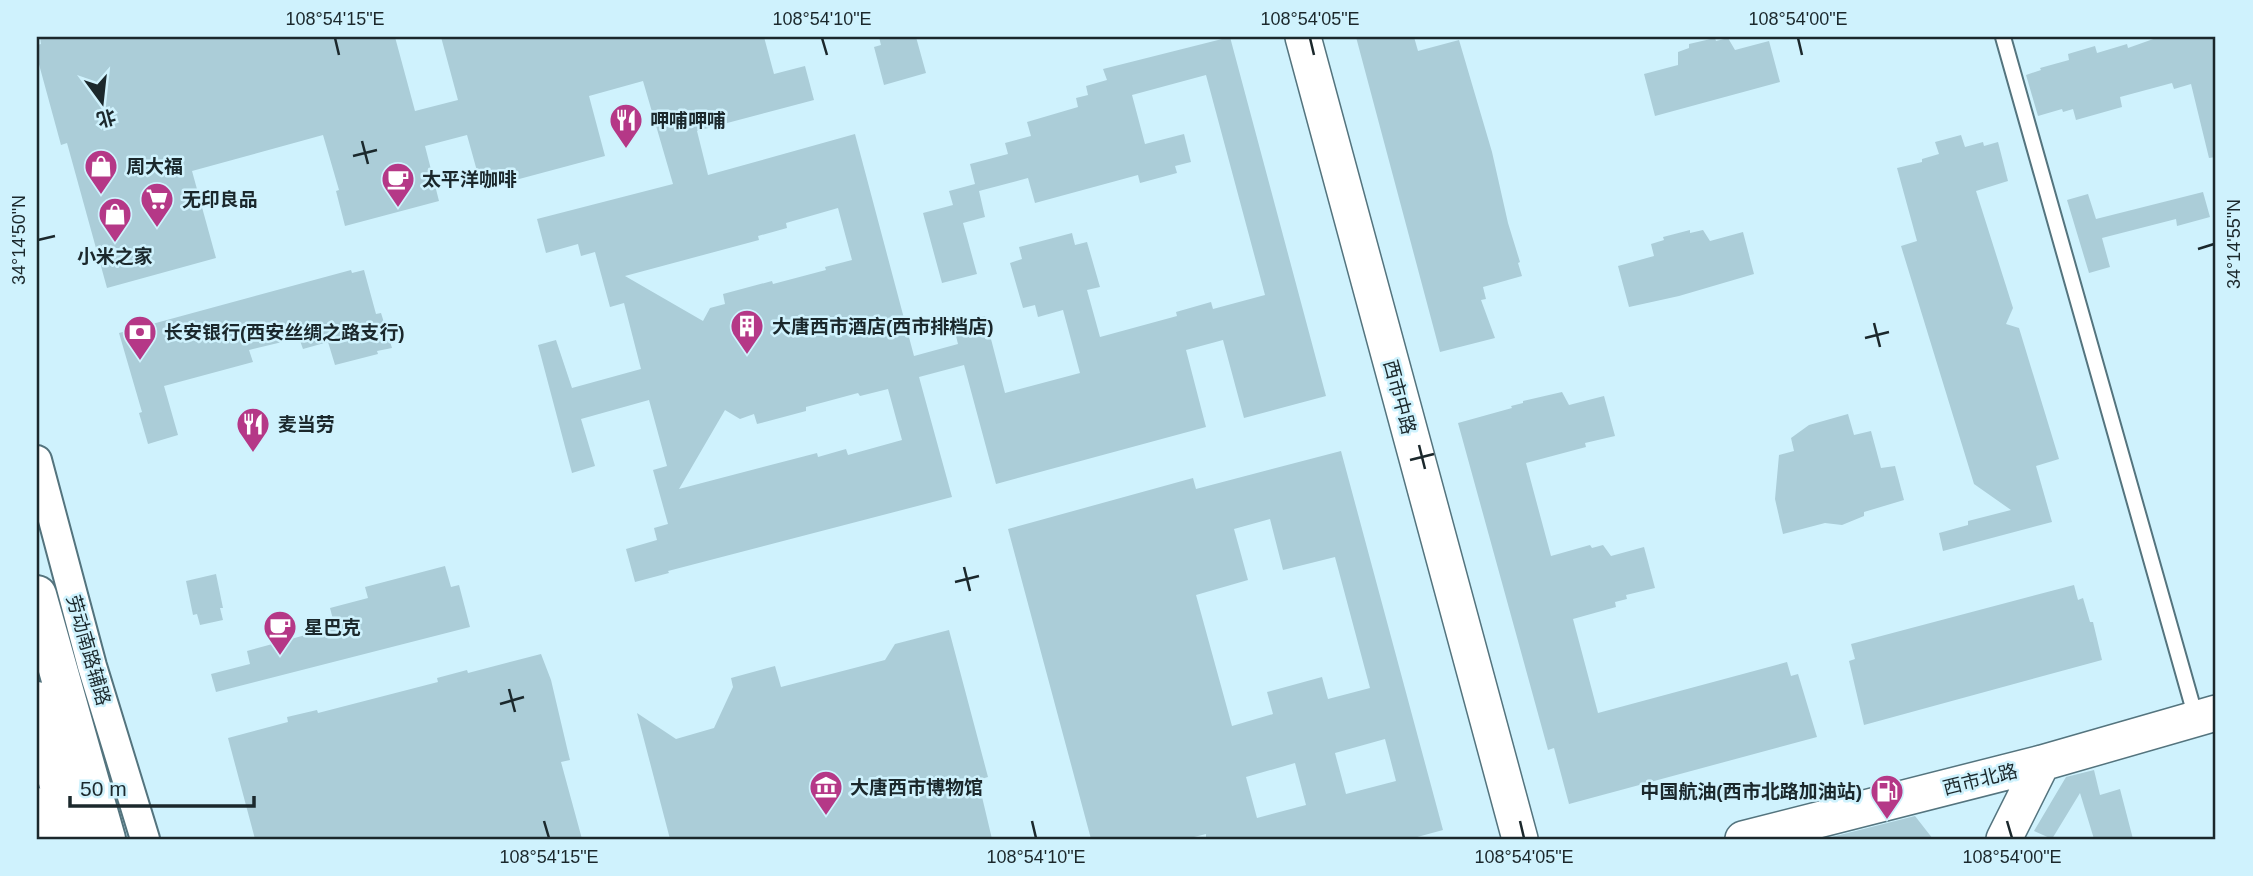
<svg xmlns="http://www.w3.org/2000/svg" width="2253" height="876" viewBox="0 0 2253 876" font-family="Arial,'Noto Sans SC',sans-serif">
	<rect width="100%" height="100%" fill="#cff2fd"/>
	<path fill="#abcdd8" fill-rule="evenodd" d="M40 37H395L415 111 458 100 441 37H764L774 74 805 66 814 100 697 131 708 175 855 134 914 356 958 344 953 324 985 316 1005 393 1080 373 1063 310 1038 317 1035 305 1023 308 1010 263 1022 259 1019 247 1072 233 1075 245 1087 242 1100 287 1087 290 1100 337 1177 316 1176 312 1211 302 1213 309 1265 295 1206 75 1132 95 1145 144 1184 134 1191 162 1175 166 1177 173 1140 183 1138 175 1035 203 1028 178 979 191 985 217 963 223 977 274 942 283 923 213 953 205 949 191 975 184 970 164 1008 154 1005 143 1031 136 1027 122 1078 107 1076 98 1088 95 1086 86 1107 80 1103 69 1230 37 1326 396 1244 418 1223 340 1186 350 1206 427 996 484 964 365 919 377 952 497 668 571 669 573 635 582 626 549 657 540 654 528 668 524 653 470 667 466 649 400 581 419 595 466 572 473 538 345 556 340 572 388 641 369 624 303 610 307 595 252 581 256 578 244 546 253 537 219 673 184 643 81 589 96 605 156 482 189 467 135 425 146 439 201 345 226 336 191 339 190 323 135 192 171 216 258 107 288 67 143 61 145 37 57V45L41 44ZM838 208 852 260 825 267 826 270 773 284 772 281 723 294 725 304 710 308 703 321 625 276 759 240 758 236 787 228 786 223ZM888 389 902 440 848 455 846 449 818 457 817 453 679 489 725 410 740 419 754 414 757 424 806 411V407L858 393 860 396Z
		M879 37H916L926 73 884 85 874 47 881 45Z
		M1356 37H1414L1418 51 1459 40 1492 152 1508 223 1520 262 1518 263 1522 276 1483 287 1486 299 1481 300 1495 338 1440 352Z
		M2159 37H2216V157L2209 158 2191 84 2174 89 2172 83 2120 97 2122 107 2076 120 2073 109 2063 112 2062 109 2038 116 2026 75 2041 70 2040 68 2069 60 2068 54 2095 46 2097 53 2127 44 2128 48Z
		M1715 38 1716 41 1728 38 1735 50 1769 41 1780 82 1655 116 1644 74 1678 65V52L1689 48V44Z
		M1961 135 1965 147 1983 142 1984 146 1998 142 2008 181 1976 191 2013 308 2006 324 2019 328 2059 459 2036 466 2052 522 1943 551 1939 533 1968 525V521L2011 510 1974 484 1901 246 1917 241 1897 168 1922 162V159L1939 154 1935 142Z
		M2203 192 2210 217 2177 226 2176 219 2102 238 2110 267 2089 273 2067 200 2088 194 2096 219Z
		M1690 230V233L1703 230 1710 241 1743 232 1754 274 1679 296 1629 307 1618 266 1654 256 1651 244 1664 240 1663 237Z
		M351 270 352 273 364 270 376 314 381 313 392 348 377 351 378 354 335 365 328 342 303 349 299 338 249 350 253 362 164 386 178 435 148 444 139 413 142 412 119 333Z
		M1562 392 1569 405 1604 396 1615 436 1585 443 1586 447 1526 463 1551 556 1590 545 1592 548 1603 545 1611 556 1644 547 1655 588 1626 595 1627 599 1615 602 1616 607 1573 619 1598 713 1787 662 1791 676 1798 674 1817 737 1569 804 1554 748 1548 750 1458 423 1512 408 1511 406 1523 403V401Z
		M1848 414 1854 435 1871 431 1881 468 1895 466 1904 500 1864 512V516L1842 525 1825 523 1783 534 1775 499 1779 455 1794 451 1791 438 1809 425Z
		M1341 451 1443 830 1410 839H1206V834L1186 839H1091L1008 529 1193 478 1196 489ZM1270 519 1283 570 1335 557 1370 688 1328 699 1322 677 1267 692 1273 714 1232 726 1196 595 1248 580 1234 529ZM1385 739 1396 781 1346 794 1335 753ZM1295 763 1306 805 1257 818 1246 777Z
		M445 566 451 587 459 585 470 627 216 692 211 674 250 664 247 651 335 627 330 608 368 598 365 587Z
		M216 574 223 608H220L223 620 200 625 197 614 193 615 186 581Z
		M2074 585 2078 600 2083 598 2090 622H2093L2102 660 1864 725 1849 661 1855 659 1851 644Z
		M949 630 988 777 978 780 992 839H670L637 713 676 739 714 728 733 687 731 678 775 666 781 687 885 660 895 644Z
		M541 654 551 680 567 748 570 760 561 762 582 839H255L228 738 288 722 287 717 317 710 318 713 438 682 437 678 467 670 468 673Z
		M2094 770 2100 795 2120 789 2133 839H2094L2080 793 2052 839 2034 831 2066 777Z
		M1915 816 1933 839H1824Z"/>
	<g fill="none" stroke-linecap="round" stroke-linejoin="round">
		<defs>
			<path id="service" d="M2003 37 2196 718"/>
			<path id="minor" d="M37 460 92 666 145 839
				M37 802 47 839"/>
			<path id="tertiary" d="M1303 37 1520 839
				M1743 839 2042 763 2216 713
				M2004 839 2042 763"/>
			<path id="secondary" d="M37 595 106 839
				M37 701 73 839"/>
		</defs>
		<use href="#service" stroke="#54747e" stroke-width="18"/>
		<use href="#minor" stroke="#54747e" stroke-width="32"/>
		<use href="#tertiary" stroke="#54747e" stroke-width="38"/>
		<use href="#secondary" stroke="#54747e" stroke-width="42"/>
		<use href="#service" stroke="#fff" stroke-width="14"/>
		<use href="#minor" stroke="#fff" stroke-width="28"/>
		<use href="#tertiary" stroke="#fff" stroke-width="35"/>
		<use href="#secondary" stroke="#fff" stroke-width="38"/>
	</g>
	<path fill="none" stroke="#1b282c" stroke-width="2.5" d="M335 38 339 55M822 38 827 55M1310 38 1314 55M1798 38 1802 55M362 141 368 164M353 156 377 150M38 240 55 236M2198 249 2214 244M1874 323 1880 347M1865 338 1889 332M1419 445 1425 469M1410 460 1434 454M964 567 970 591M955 582 979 576M509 689 515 712M500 704 524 697M544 821 549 838M1032 821 1036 838M1520 821 1524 838M2007 821 2012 838"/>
	<defs>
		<symbol id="restaurant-pin" viewBox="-11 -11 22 30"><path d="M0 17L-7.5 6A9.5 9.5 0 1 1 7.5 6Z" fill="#b53887" stroke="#cff2fd"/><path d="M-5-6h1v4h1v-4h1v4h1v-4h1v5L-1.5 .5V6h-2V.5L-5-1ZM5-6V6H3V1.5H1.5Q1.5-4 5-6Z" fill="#fff"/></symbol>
		<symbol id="shop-pin" viewBox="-11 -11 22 30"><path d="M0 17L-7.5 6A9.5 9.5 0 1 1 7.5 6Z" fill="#b53887" stroke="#cff2fd"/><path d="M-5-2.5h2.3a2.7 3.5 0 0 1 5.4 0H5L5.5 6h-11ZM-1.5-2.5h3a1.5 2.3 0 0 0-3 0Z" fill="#fff"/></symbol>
		<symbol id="cafe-pin" viewBox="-11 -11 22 30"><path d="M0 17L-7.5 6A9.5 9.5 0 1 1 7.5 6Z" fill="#b53887" stroke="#cff2fd"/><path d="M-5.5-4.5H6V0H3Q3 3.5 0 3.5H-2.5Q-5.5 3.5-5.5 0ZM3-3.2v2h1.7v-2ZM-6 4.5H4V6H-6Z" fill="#fff"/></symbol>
		<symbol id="supermarket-pin" viewBox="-11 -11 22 30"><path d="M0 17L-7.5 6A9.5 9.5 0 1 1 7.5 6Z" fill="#b53887" stroke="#cff2fd"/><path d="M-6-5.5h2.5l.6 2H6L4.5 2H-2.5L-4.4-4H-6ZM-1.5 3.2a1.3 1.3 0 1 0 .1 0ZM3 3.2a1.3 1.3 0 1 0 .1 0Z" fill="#fff"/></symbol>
		<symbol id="building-pin" viewBox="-11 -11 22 30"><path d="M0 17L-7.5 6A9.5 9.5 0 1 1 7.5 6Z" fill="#b53887" stroke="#cff2fd"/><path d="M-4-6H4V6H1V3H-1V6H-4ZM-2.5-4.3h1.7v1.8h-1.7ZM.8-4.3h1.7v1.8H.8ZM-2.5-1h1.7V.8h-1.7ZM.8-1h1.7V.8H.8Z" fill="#fff"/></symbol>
		<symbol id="bank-pin" viewBox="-11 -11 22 30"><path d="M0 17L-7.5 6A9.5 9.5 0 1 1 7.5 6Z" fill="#b53887" stroke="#cff2fd"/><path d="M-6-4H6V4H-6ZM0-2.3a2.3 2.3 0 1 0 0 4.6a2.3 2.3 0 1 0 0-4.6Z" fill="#fff"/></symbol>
		<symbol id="museum-pin" viewBox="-11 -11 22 30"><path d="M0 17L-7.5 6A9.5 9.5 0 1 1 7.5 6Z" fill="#b53887" stroke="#cff2fd"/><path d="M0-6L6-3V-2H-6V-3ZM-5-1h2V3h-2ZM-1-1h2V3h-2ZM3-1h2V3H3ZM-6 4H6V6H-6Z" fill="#fff"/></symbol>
		<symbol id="fuel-pin" viewBox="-11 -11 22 30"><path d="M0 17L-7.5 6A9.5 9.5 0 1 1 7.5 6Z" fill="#b53887" stroke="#cff2fd"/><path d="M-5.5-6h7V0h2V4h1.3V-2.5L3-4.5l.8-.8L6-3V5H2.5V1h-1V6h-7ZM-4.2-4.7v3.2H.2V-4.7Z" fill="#fff"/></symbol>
	</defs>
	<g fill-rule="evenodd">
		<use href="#restaurant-pin" x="607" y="101" width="38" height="52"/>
		<use href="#shop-pin" x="82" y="147" width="38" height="52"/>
		<use href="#cafe-pin" x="379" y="160" width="38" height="52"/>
		<use href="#supermarket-pin" x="138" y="180" width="38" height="52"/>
		<use href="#shop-pin" x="96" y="195" width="38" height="52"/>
		<use href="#building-pin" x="728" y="307" width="38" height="52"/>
		<use href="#bank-pin" x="121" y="313" width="38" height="52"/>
		<use href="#restaurant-pin" x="234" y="405" width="38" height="52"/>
		<use href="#cafe-pin" x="261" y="608" width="38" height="52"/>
		<use href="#museum-pin" x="807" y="768" width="38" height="52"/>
		<use href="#fuel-pin" x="1868" y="772" width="38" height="52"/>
	</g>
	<g text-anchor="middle" stroke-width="5" stroke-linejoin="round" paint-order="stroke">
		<g font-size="19" font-weight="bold" fill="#1b282c" stroke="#cff2fd" text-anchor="start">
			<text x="650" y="127">呷哺呷哺</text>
			<text x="126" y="173">周大福</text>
			<text x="422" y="186">太平洋咖啡</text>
			<text x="182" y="206">无印良品</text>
			<text x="115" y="263" text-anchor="middle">小米之家</text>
			<text x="772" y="333">大唐西市酒店(西市排档店)</text>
			<text x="164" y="339">长安银行(西安丝绸之路支行)</text>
			<text x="278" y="431">麦当劳</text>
			<text x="304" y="634">星巴克</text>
			<text x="850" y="794">大唐西市博物馆</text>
			<text x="1862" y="798" text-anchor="end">中国航油(西市北路加油站)</text>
		</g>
		<g font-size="19" fill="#1b282c" stroke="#cff2fd">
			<text transform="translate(1400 397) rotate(75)" y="7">西市中路</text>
			<text transform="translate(89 650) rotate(74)" y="7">劳动南路辅路</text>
			<text transform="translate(1980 779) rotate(-14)" y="7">西市北路</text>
		</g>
	</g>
	<rect width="2253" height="876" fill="none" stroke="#cff2fd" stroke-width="77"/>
	<g transform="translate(102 102) rotate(165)" stroke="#cff2fd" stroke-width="5" paint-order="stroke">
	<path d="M0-5L12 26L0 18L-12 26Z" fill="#1b282c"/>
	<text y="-10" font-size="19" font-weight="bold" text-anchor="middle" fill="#1b282c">北</text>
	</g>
	<path d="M70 796v10h184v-10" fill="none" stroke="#1b282c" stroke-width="3.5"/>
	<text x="80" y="796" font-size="21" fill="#1b282c" stroke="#cff2fd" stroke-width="5" paint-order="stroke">50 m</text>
	<rect x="38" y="38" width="2176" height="800" fill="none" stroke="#1b282c" stroke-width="2.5"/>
	<g font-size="18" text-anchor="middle" fill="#1b282c">
		<text x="335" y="25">108°54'15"E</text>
		<text x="822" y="25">108°54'10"E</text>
		<text x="1310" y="25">108°54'05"E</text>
		<text x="1798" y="25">108°54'00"E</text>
		<text transform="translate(19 240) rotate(-90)" y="6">34°14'50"N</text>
		<text transform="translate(2234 244) rotate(-90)" y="6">34°14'55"N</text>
		<text x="549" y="863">108°54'15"E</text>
		<text x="1036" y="863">108°54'10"E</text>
		<text x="1524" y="863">108°54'05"E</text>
		<text x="2012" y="863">108°54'00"E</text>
	</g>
</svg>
